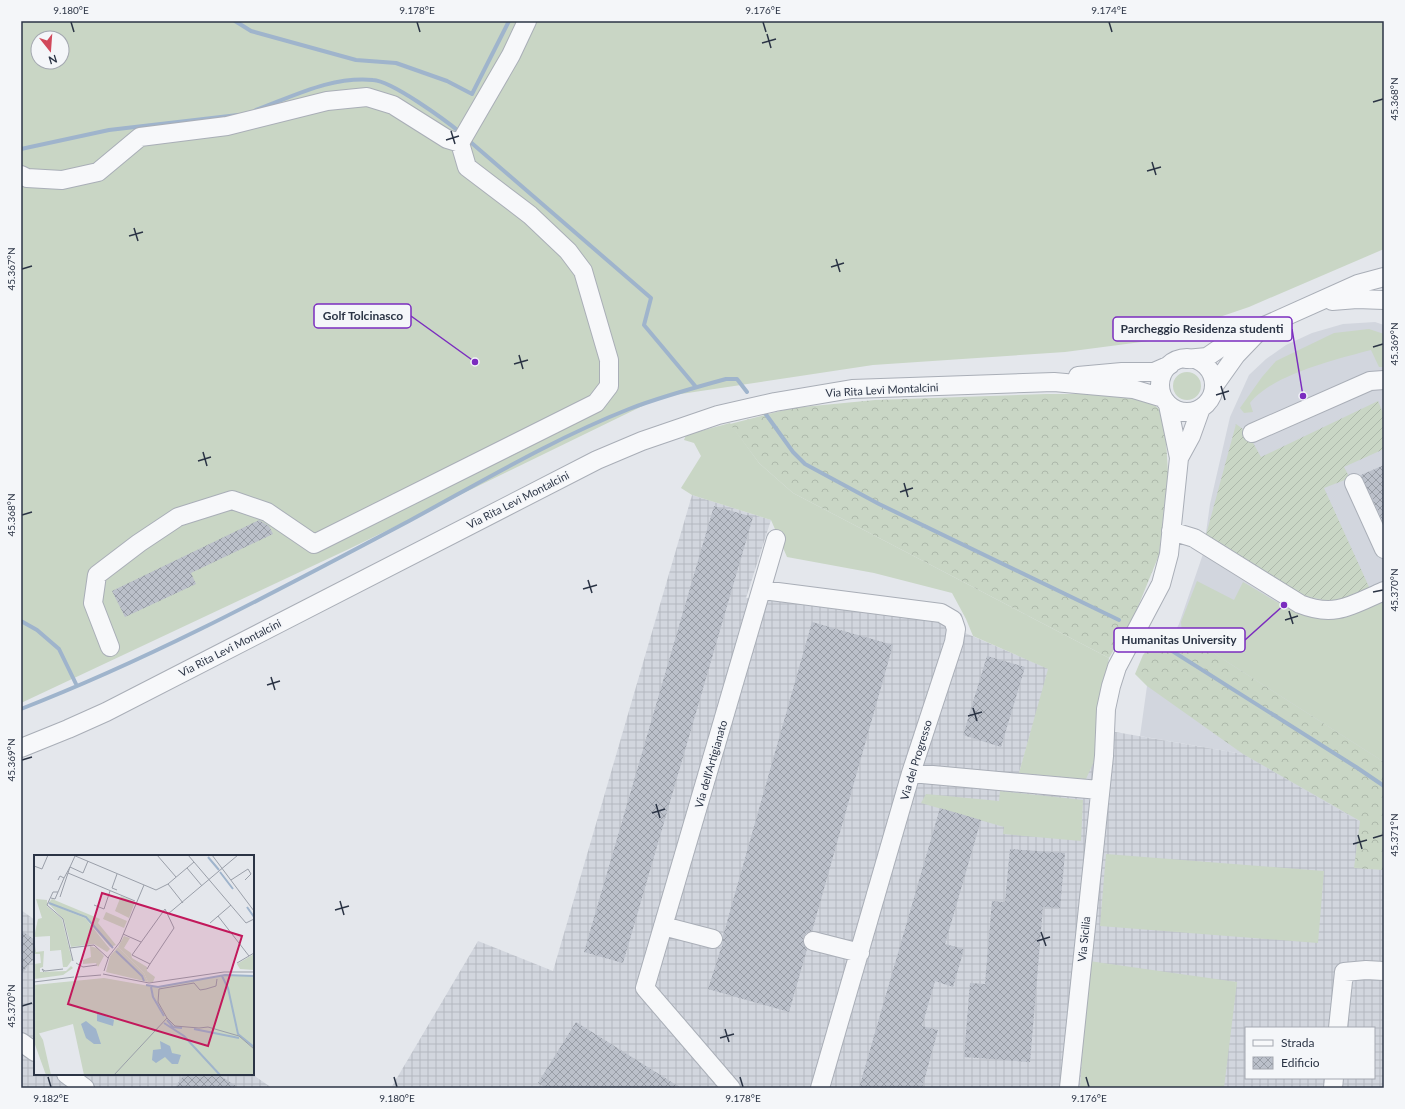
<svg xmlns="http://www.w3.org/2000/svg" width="1405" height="1109" viewBox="0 0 1405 1109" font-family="Lato,sans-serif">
	<defs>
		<pattern id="industrial-grid" width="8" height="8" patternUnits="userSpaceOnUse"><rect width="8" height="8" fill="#d2d6de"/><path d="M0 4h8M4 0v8" fill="none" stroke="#b4b8c0"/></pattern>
		<pattern id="forest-crowns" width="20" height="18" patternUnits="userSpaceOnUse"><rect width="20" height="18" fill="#c9d6c5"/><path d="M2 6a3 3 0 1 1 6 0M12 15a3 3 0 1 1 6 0" fill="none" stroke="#adb8ab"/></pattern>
		<pattern id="garden-furrows" width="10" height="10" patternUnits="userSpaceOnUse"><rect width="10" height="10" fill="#c9d6c5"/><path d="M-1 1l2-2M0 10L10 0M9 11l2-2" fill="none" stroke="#adb8ab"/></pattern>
		<pattern id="building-cross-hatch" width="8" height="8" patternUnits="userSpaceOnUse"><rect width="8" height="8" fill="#bbc0ca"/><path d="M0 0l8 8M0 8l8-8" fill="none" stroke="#989da6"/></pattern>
	</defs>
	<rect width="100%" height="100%" fill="#e4e7ec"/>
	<path fill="#d2d6de" d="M1375 322 1384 325V870L1354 868 1243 754 1140 736 1147 686 1179 624 1203 554 1210 504 1230 417 1249 375 1266 359 1286 345 1312 333 1343 324Z"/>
	<path fill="url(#industrial-grid)" fill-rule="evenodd" d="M692 495 771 520 746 598 939 618 956 629 1049 669 1019 773 1098 729 1243 754 1360 822 1354 867 1384 870V1088H391L478 941 553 971ZM1246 1028H1374V1078H1246Z
		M21 910 35 920V1074H252L272 1088H21Z"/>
	<path fill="#c9d6c5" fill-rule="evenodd" d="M21 21H1384V249L1249 307 1149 341 1065 352 873 365 661 397 351 548 21 703ZM38 38H62V62H38Z
		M1369 329 1384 334V367H1379L1371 350C1337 359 1271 375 1250 403L1253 412 1244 413 1240 408 1262 377 1276 361 1334 333Z
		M1173 386a14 14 0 1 1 28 0a14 14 0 1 1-28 0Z
		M730 423 759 463 793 493 1109 658 1102 699 1096 757 1086 779 1019 773 1048 669 973 636 966 619 952 593 874 573 787 557 771 520 692 495 681 488 701 456 694 443 684 440 686 435Z
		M1197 581 1234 600 1243 582C1267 595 1303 623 1332 619 1350 617 1368 608 1384 601V762L1182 633 1181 622Z
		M1000 791 1083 800 1081 841 1003 834 1004 827 921 803 926 794 999 801Z
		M1106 854 1324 871 1318 943 1100 926Z
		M1089 961 1237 982 1224 1088H1080Z"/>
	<path fill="url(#forest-crowns)" d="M1046 394H1102L1148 399 1159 409 1165 423 1168 473 1159 555 1135 614 1109 658 793 493 759 463 730 424 792 408 875 400Z
		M1164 631 1182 633 1384 762V870L1354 868 1360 821 1243 754 1147 686 1135 674 1143 655Z"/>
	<path fill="url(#garden-furrows)" d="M1378 401 1384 415V449L1344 467 1350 478 1324 488 1370 589 1350 598 1328 601 1300 595 1206 535 1236 424 1247 432 1261 457Z"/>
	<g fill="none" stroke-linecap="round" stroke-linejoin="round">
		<path stroke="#9fb4cc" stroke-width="4" d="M235 21 251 31 356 60 396 63 447 81 472 94 509 21
			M256 110C294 96 332 76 373 80 392 81 445 120 461 133
			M467 139 651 298 644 325 696 387
			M21 149 109 130 238 115
			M765 413 793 452 805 464 879 504 1119 620
			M21 621 37 630 59 649 77 686
			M1150 637 1356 767 1384 786
			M21 709C155 657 282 588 409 521 481 482 553 439 629 409 660 397 693 388 726 379H737L747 392"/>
	</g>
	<path fill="url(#building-cross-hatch)" d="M1384 465V524L1361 475Z
		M714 506 753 517 623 963 584 952Z
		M259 520 269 526 273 534 191 573 196 584 125 617 112 591Z
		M812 622 893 645 812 931 806 933 803 938V944L807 949 789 1012 708 989 723 942V936Z
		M987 656 1025 667 1001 747 963 735Z
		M940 808 981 820 945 944 964 949 953 987 935 981 922 1026 938 1030 922 1088H859Z
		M1010 849 1065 853 1060 908 1043 907 1030 1062 964 1057 970 983 985 984 992 901 1005 902Z
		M21 930 35 940V957L21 975Z
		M576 1022 681 1088H546L538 1083Z
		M184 1074H218L239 1088H175Z"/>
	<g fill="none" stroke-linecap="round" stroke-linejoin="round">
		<defs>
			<path id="minor" d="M21 175 27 178 62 180 98 172 140 137 227 126 327 101 367 97 393 105 447 139 460 143
				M1332 301 1357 299 1384 300
				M1160 385a27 27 0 1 1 54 0a27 27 0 1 1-54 0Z
				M1186 359 1207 357 1239 335 1262 327 1358 284 1384 277
				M1078 376 1122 372H1154L1170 365
				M1214 386 1236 355 1259 331
				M1252 433 1370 381 1384 380
				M1179 458 1191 436 1201 408
				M1354 483 1384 549
				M1171 531 1194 538 1300 604C1335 618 1352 605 1384 591
				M762 590 941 613 953 620 956 629 954 642 911 773 820 1088
				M110 647 93 603 97 575 139 543 178 517 232 500 267 512 314 544 596 403 609 386V360L583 271 568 251 530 215 467 167 460 143 511 55 527 21
				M21 748 68 729 106 712 597 460 642 441 718 415 775 402 852 389 1054 382 1133 389 1163 398
				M911 773 1099 790
				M663 926 713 939
				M813 941 860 953
				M1338 1028 1344 972 1366 970 1384 971
				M21 1042 35 1052
				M66 1074 85 1088
				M731 1088 645 988 776 539
				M1069 1088 1104 756 1106 709 1111 686 1117 667 1161 584 1169 554 1179 458 1168 405
				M1333 1088 1334 1078"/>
		</defs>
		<use href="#minor" stroke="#a9aeb7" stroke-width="20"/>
		<use href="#minor" stroke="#f7f8fa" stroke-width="18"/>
	</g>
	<path fill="none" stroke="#2b3445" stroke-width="1.5" d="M71 22 74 32M417 22 420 32M763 22 766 32M1109 22 1112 32M767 34 771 48M762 43 776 39M1373 102 1383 99M451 131 455 144M446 140 459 136M1152 162 1156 175M1147 171 1161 167M134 228 138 241M129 236 143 232M836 259 840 272M831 267 844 263M22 269 32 266M1373 347 1383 344M519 355 523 369M514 364 528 360M1221 386 1225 400M1216 395 1229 391M203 452 207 466M198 461 211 457M904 483 908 497M900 492 913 488M22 515 32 512M588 580 592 593M583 589 597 585M1373 592 1383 590M1289 611 1293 624M1285 620 1298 616M271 677 275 690M267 685 280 681M973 708 977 721M968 716 982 712M22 760 32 757M656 804 660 818M652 813 665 809M1358 835 1362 849M1373 838 1383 835M1353 844 1367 840M340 901 344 915M335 910 349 906M1041 932 1046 946M1037 941 1050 937M22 1006 32 1003M725 1029 729 1042M720 1038 734 1034M48 1077 51 1087M394 1077 397 1087M740 1077 743 1087M1086 1077 1089 1087"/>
	<g text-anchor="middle" stroke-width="3" stroke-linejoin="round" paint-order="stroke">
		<g font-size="11" fill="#2b3445" stroke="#f4f6f9">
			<text transform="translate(882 390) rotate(-3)" y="4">Via Rita Levi Montalcini</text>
			<text transform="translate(518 500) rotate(-27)" y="4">Via Rita Levi Montalcini</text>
			<text transform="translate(230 648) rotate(-27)" y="4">Via Rita Levi Montalcini</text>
			<text transform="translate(916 760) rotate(-73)" y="4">Via del Progresso</text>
			<text transform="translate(711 764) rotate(-74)" y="4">Via dell'Artigianato</text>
			<text transform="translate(1084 939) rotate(-84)" y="4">Via Sicilia</text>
		</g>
	</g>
	<g transform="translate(34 855)">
		<rect width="220" height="220" fill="#e4e7ec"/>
		<path d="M87 41 101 47 95 63 81 56ZM14 48 51 63 76 94 73 97 60 89 37 92 30 65ZM72 57 93 66 90 73 69 64ZM90 81 96 83 90 93 97 98 98 103 113 112V116L121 122 119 127H114L110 118 84 92ZM0 84 2 97 10 96 9 112 6 113V117L32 116 37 111 39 113 29 120 0 124V109L7 108 6 99H0ZM220 99V115L206 114 203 109ZM196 120 220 121V220H50L39 169 3 179 0 170V130L70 123 121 132Z" fill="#c9d6c5"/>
		<path d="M18 44 66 64 64 68 82 90 76 92 51 63 14 48ZM84 92 110 118 114 127 72 117 76 101ZM0 170 9 185 17 220H12L0 187Z" fill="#c9d6c5"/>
		<path d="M2 44 13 45V51L28 64 38 105 33 112H29L27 95 16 96V81L0 82 4 64 8 63ZM56 91 63 93 70 101 64 112 62 108 49 109V105L57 102Z" fill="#c9d6c5"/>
		<path d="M63 157 80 165 79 171 63 166ZM52 166 62 174 67 189H60L52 183 47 169ZM126 186 136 191 138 198 147 200 144 209H138L131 202 122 208 118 205 119 195 127 194Z" fill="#9fb4cc"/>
		<path fill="none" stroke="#9fb4cc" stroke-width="2" d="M174 2 185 15M186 17 199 34M15 48 52 62 79 93M213 52 220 62M82 96 108 121 110 126M188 121 194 133 204 179 220 192M112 130 124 132 191 120 220 121M117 132 119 142 130 161M133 165 139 172 148 173M130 168 150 181 186 220M160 174 205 183"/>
		<path fill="none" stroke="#9a9fa9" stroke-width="1" d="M39 0 122 35 134 29 160 7M123 0 142 22M154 0 212 68 220 64M178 0 220 56M41 1 36 12 49 18 54 6M0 11 8 14 14 0M153 13 168 31M34 18 101 46M83 19 78 33 83 35M24 25 26 21 30 23 36 12M197 25 214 14 217 19 211 25M134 29 149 48M24 37H19L13 50 29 64 39 106M26 42 36 12M17 43 21 44 30 23M60 50 70 54 76 36M134 59 204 0M184 61 215 101M176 68 197 50M89 79 107 87M36 93 60 90 74 103M42 108 49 112 63 110M203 108 220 98M113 114 116 109 140 73 131 54 98 100 116 109M70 116 75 101 86 87 110 30M10 117 8 114 11 116 29 114M69 119 115 128 190 117H220M43 122 67 120M0 127 40 122M133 163 141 171 165 173 174 172 205 181 220 194M80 220 133 163 124 147 125 134 160 128 166 135 172 134 182 131 183 124"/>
		<path fill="#c2185b" fill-opacity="0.15" stroke="#c2185b" stroke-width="2" d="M68 38 208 81 174 191 34 149Z"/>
		<rect width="220" height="220" fill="none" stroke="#2b3445" stroke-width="2"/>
	</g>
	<path fill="none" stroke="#7b2cbf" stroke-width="1.5" d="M475 362L411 316M1303 396L1292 329M1284 605L1245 640"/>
	<g fill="#7b2cbf" stroke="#f4f6f9" stroke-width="1.5">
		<circle cx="475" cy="362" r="4"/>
		<circle cx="1303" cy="396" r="4"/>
		<circle cx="1284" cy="605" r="4"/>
	</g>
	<g fill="#f4f6f9" stroke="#7b2cbf" stroke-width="1.5">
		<rect x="314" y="304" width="97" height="24" rx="4"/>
		<rect x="1113" y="317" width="179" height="24" rx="4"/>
		<rect x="1114" y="628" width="131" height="24" rx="4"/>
	</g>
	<g font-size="12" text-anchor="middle" font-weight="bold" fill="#2b3445">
		<text x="363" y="320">Golf Tolcinasco</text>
		<text x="1202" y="333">Parcheggio Residenza studenti</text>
		<text x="1179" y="644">Humanitas University</text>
	</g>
	<rect width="1405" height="1109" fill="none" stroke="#f4f6f9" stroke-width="44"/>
	<rect x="1245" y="1027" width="130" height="52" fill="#f4f6f9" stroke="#a4a8b1"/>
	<rect x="1253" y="1040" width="20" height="6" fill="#f7f8fa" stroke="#a4a8b1"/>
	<text x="1281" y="1047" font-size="12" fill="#2b3445">Strada</text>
	<rect x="1253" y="1057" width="20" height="12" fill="url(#building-cross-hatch)" stroke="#a4a8b1"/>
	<text x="1281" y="1067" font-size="12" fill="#2b3445">Edificio</text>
	<g transform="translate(50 50) rotate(163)"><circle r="19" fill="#f4f6f9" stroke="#a4a8b1"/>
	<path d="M0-3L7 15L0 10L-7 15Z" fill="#d1495b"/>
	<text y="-6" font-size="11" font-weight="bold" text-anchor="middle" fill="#2b3445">N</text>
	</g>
	<rect x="22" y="22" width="1361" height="1065" fill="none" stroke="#2b3445" stroke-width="1.5"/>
	<g font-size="10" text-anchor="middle" fill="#2b3445">
		<text x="71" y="14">9.180°E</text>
		<text x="417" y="14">9.178°E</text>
		<text x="763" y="14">9.176°E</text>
		<text x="1109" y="14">9.174°E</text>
		<text transform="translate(1394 99) rotate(-90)" y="4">45.368°N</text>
		<text transform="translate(11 269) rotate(-90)" y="4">45.367°N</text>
		<text transform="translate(1394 344) rotate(-90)" y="4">45.369°N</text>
		<text transform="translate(11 515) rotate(-90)" y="4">45.368°N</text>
		<text transform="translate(1394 590) rotate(-90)" y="4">45.370°N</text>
		<text transform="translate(11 760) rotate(-90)" y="4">45.369°N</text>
		<text transform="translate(1394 835) rotate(-90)" y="4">45.371°N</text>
		<text transform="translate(11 1006) rotate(-90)" y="4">45.370°N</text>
		<text x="51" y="1102">9.182°E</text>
		<text x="397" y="1102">9.180°E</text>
		<text x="743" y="1102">9.178°E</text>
		<text x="1089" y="1102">9.176°E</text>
	</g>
</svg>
